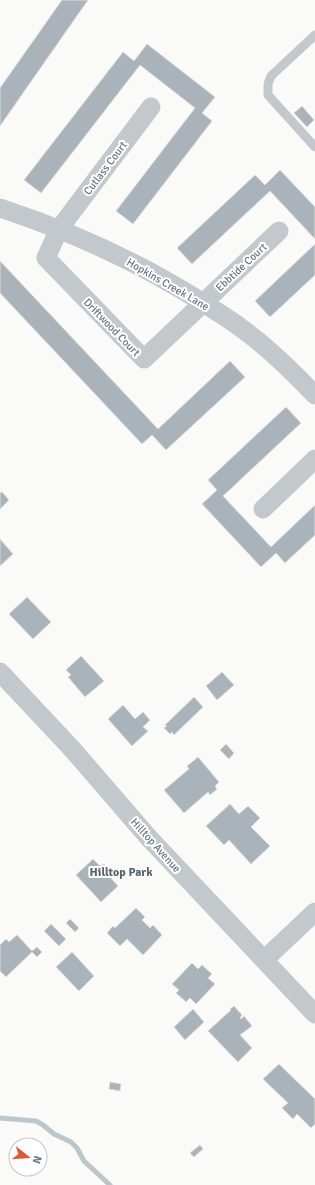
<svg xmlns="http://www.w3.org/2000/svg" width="315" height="1185" viewBox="0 0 315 1185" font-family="Signika,sans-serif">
	<rect width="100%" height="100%" fill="#fafaf8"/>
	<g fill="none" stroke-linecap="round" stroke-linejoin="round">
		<path stroke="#bbc7cb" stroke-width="5" d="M0 1118 36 1121 43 1125 54 1134 71 1142 77 1148 84 1161 110 1185"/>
	</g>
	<path fill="#aab3b9" stroke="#dcdcda" d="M62 0H88L0 126V88Z
		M147 44 215 97 202 113 212 121 133 224 116 211 195 108 140 65 41 193 24 180 123 52 134 61Z
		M302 106 314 120 307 127 294 113Z
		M280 170 315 207V239L270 191 192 264 177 248 255 175 265 185Z
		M315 244V275L270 317 255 301Z
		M0 261 158 429 230 361 245 377 166 450 152 435 142 444 0 293Z
		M286 407 301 423 223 496 271 547 315 505V535L285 563 276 553 261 567 202 504 217 490 208 480Z
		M2 492 9 500 0 509V493Z
		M0 539 13 554 0 566Z
		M27 597 51 622 33 639 9 614Z
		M81 656 104 681 85 697 68 677 71 675 66 670Z
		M222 672 234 685 217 700 206 686Z
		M194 697 203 707 174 735 172 732 170 734 164 728 167 726 165 725Z
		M123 705 135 719 143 712 150 720 143 727 148 731 132 746 108 719Z
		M226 744 234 753 229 759 220 750Z
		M198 757 219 782 215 786 217 789 210 795 208 792 184 813 164 790 189 769 187 766Z
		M230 804 239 814 248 806 260 818 251 827 270 846 251 864 229 840 224 845 206 826Z
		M93 859 100 866 104 864 113 873 109 876 118 886 101 902 76 875Z
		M136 908 145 917 142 920 150 928 153 925 162 935 143 955 127 939 120 946 107 933 113 926 115 928Z
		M70 919 79 928 75 932 66 923Z
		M51 924 66 939 59 946 44 931Z
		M17 935 32 951 37 947 42 952 37 957 32 952 6 977 0 971V945L6 939 9 942Z
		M72 952 94 976 79 991 56 967Z
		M192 963 198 969 202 965 212 974 208 978 215 984 196 1004 190 998 186 1002 176 993 179 990 172 984Z
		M234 1006 242 1015 240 1018 241 1019 244 1016 252 1026 240 1035 252 1048 238 1062 208 1031 231 1010 230 1009Z
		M193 1009 204 1022 185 1040 174 1027Z
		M279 1064 315 1099V1124L311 1128 297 1114 293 1119 282 1108 288 1103 263 1079Z
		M110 1082 121 1084 120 1091 109 1089Z
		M200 1145 203 1149 194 1157 190 1153Z"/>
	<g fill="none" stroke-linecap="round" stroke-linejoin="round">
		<path stroke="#c3c8cc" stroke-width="9" d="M315 35 271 76 268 84V95L315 147"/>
		<path stroke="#c3c8cc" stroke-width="19" d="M151 107 59 229 46 258 144 359 279 231
			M0 208C73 232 143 264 208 306 219 313 231 320 241 328 268 347 292 371 315 395
			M263 509 315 459
			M0 672 73 750 149 838 315 1014
			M264 960 315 912"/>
	</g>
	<g text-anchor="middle" stroke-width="4" stroke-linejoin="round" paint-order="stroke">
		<g font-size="11" fill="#657683" stroke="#fff">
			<text transform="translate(105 168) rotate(-53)" y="4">Cutlass Court</text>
			<text transform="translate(241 267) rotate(-43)" y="4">Ebbtide Court</text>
			<text transform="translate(168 284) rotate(30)" y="4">Hopkins Creek Lane</text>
			<text transform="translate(112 327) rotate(46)" y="4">Driftwood Court</text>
			<text transform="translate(156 845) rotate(48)" y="4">Hilltop Avenue</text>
		</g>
		<g font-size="12" font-weight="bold" fill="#57646e" stroke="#fff">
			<text x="121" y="876">Hilltop Park</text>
		</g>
	</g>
	<g transform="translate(28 1157) rotate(107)"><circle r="19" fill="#ffffff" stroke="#c1c8cd"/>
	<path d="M0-3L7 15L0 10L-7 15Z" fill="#e4572e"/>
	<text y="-6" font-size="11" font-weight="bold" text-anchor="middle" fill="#657683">N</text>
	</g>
</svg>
